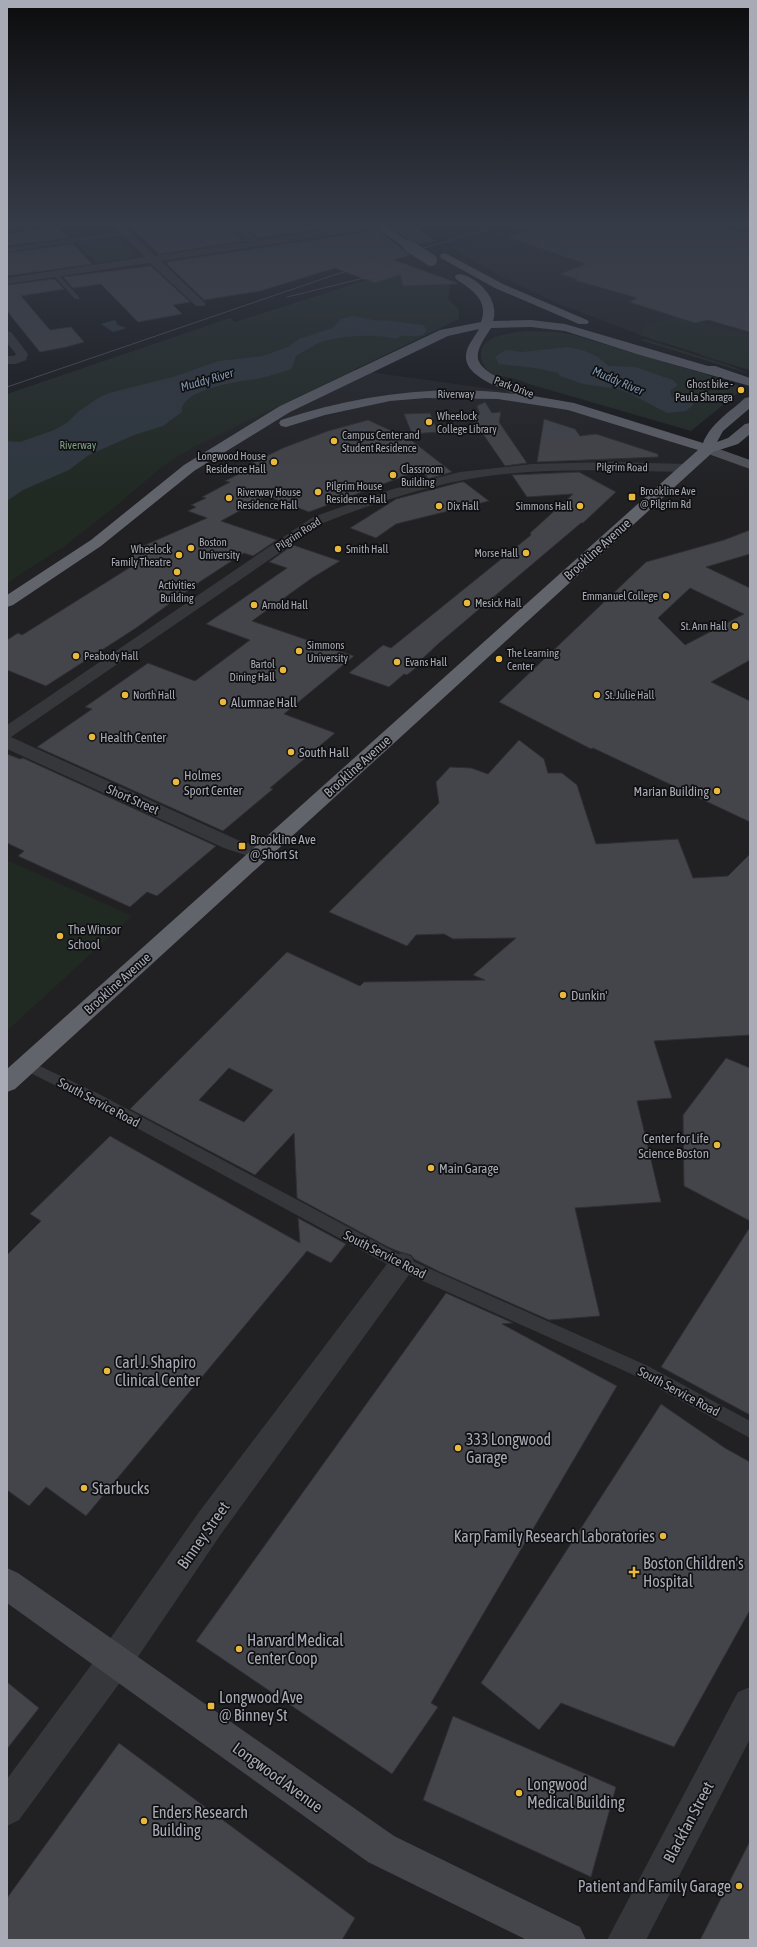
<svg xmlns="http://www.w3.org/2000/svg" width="757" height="1947" viewBox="0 0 757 1947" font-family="'Asap Condensed',sans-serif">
	<rect width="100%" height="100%" fill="#151517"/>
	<path fill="#212124" d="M523 224H719L716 227 750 233V370L705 357 683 347 659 342 559 304 501 277 450 246Z
		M333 367 506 391 570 406 750 465V1940H7V458Z"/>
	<path fill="#212923" d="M117 236 136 255 131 258 97 263 76 242Z
		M410 266 444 278 450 287 448 299 459 309V319L192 448 163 466 116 506 66 545 7 583V394L230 318 235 322Z
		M682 316 750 336V370L640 335 646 325Z
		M526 331 556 332 573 335 705 374 744 388 691 431 529 384C523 382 517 379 511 378 505 376 498 377 493 374 486 370 481 363 481 356 479 336 511 333 526 331Z
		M645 339 728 365 750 374 640 340Z
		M7 860 132 916 7 1031Z"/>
	<path fill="#2f373f" d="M353 316 408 327 412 331 394 339V338C373 334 339 335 319 343 312 346 306 350 299 354L296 356 292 368 289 370C278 373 267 377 256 379 240 381 179 390 182 412L163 426 134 435 89 455 69 470 23 490 7 501V441L20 442 54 430 68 422 79 411 98 398 109 393 173 377 219 361 263 356 288 347 299 339 333 328 341 319Z
		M115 320 118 325 127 328 113 332 101 324Z
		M568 347 585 351 598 357 609 366 635 367 673 380 678 385 670 391 672 397 683 401 695 400 693 405 686 411 667 413 631 394 618 389 583 384 560 376 558 373 535 368 499 364 495 357 505 350 522 352Z"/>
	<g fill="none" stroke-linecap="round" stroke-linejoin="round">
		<path fill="#2f373f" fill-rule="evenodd" d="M382 320 423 325 427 330 423 335C409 338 396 334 382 334 368 334 355 338 341 335L337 330 341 325Z"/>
	</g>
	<path fill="#44454a" stroke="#2f2f33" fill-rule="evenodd" d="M127 224H225L244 241 159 254Z
		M239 224H356L259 238Z
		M392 224H411L436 241 419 244 413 240 407 239 390 226Z
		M550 224H700L750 233V332L708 320 695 323 629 302 637 298 574 280 577 279 560 274 586 264 507 237Z
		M58 227 68 238 7 246V234Z
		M377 230 410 255 394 260 457 283 456 284 403 286 400 275 375 283 335 268 260 291 204 300 166 263H168L167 262Z
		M73 244 92 264 7 276V253Z
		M151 266 190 302 173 305 182 314 138 322 101 284 73 288 63 277Z
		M54 279 64 289 21 296 50 330 71 327 84 342 66 347 40 352 7 311V285Z
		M485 402 492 413 501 412 499 422 527 463 505 466 470 415 480 414 477 406Z
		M430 413 438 432 412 434 404 414Z
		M544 419 575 429 580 436 596 434 658 454V457L537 462Z
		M368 420 409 439 407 437 452 472 428 479 423 469 309 512 267 496 221 521 277 540 253 556 244 553 201 581 136 628 46 686 7 670V640L18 633 22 635 129 568 121 566 143 546 207 518 188 511 196 507 191 505 206 498 202 497 230 482 225 481 256 465 252 463 283 448 328 431Z
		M579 472 616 492 583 523H581L438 644 421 660 424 661 407 675 404 674 389 687 349 673 383 645 391 648 531 535 530 533 573 494 527 497 512 475Z
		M461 482H464L489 501 396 524 376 538 350 528 396 499Z
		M750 530V554L706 567 750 588V660L711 682 750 701V822L593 748 591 749 499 702 646 562 724 540ZM690 588 744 614 685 645 658 618Z
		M293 545 340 561 312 578 252 621 354 656 284 714 335 733 270 788 273 789 223 831 37 747 92 709 85 707 148 663 195 681 250 640 206 624 287 568 269 562Z
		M519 740 544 759 548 773H562L577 785 596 844 678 839 693 878 728 876 750 854V1035L654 1041 672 1098 637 1101 661 1202 575 1208 600 1316 549 1320 440 1272 414 1259 411 1255 400 1252 388 1247 297 1198 294 1133 255 1175 130 1109 287 952 360 986 364 982 485 980 473 975 516 938 453 939 444 934 416 935 407 946 329 912 439 803 436 782 450 767 471 768 488 774ZM229 1068 273 1090 244 1122 199 1100Z
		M7 754 20 759 23 758 216 846 157 896 147 892 130 907 18 856 24 851 7 843Z
		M726 1058 750 1068V1221L684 1186 683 1115Z
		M110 1136 300 1243 298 1218 346 1244 331 1263 307 1251 86 1516 46 1487 29 1506 7 1490V1255L41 1221 30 1214Z
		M750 1227V1415L661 1367Z
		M446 1293 513 1323 502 1324 617 1386 431 1703 438 1707 392 1774 196 1641Z
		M661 1404 725 1448 750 1462V1610L674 1747 561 1703 539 1730 481 1683Z
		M7 1682 39 1708 7 1749Z
		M453 1716 616 1787 591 1877 423 1800Z
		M119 1743 355 1918 342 1940H7V1898Z
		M750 1841V1940H700Z"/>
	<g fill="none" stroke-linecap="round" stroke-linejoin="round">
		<path fill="#36373b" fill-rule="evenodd" d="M127 231 130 233 129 234 7 252V248Z
			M53 273H57L79 297V299H75L53 275Z
			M27 1060 99 1094 408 1259 648 1366 750 1421V1438L636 1376 396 1269 89 1102 22 1069 20 1065 22 1061Z"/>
		<path fill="#36373b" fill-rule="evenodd" d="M111 224H122L155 256 248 242 226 224H237L259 240 366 224H391L386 227 161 261 204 302 206 304 204 306H196L150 263 7 284V278L145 257Z
			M732 224H750V229L733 226Z
			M7 331 11 332 28 354 26 360 16 364H7V356H14L16 354 7 343Z
			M609 462 687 464 692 465 694 468 692 471 687 472C618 471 549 467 481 477 426 486 374 503 323 523L11 737 238 840 267 849 270 854 267 859 260 860 224 848 7 749V725L313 517 393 489 460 472 532 464Z
			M402 1253 411 1256 415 1264 411 1272 221 1534 127 1673 19 1820 7 1826V1779L103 1649 199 1512 393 1256Z
			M750 1687V1739L646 1940H607L738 1692Z"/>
		<path fill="#44464b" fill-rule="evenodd" d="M7 1568 18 1573 394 1836 580 1927 586 1940H527L368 1862 7 1603Z"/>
		<path fill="#52545a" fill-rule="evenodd" d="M7 224H19L18 226 7 228Z
			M708 445 750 460V469L703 452 701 449 703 446Z"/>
		<path fill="#62646c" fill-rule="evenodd" d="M372 224H384L414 246 409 249 405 248Z
			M445 253 503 284 587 320 589 322 587 324H579L495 288 441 258 440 256 441 254Z
			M460 274C479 278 500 300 493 321L531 320 565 324 708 366H715L750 378V386L640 355 565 331 531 327 491 328C486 336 476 349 478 359 482 374 512 383 524 388L526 391 522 394 574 403 703 443C711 423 730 412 745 398L750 397V408L723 431 717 442 728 438 745 424 750 423V434L738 444 713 452 15 1089 7 1092V1069L698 450 568 410 498 399 426 398 390 401 325 415 286 427 281 426 279 423 281 420C358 395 435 384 515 394 501 388 467 377 466 358 465 348 474 338 479 329L448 336 290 412 194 471 101 546 13 605 7 607V595L91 540 184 465 280 406 440 330 481 322C489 300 472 290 456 279L455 277 456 275Z"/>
		<path stroke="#4f5156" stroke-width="1" d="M287 297 360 279 407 265
			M7 387 334 275 504 224"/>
		<path stroke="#62646c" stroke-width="12" d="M409 246 431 260"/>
	</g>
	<linearGradient id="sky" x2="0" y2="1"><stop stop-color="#0c0c0d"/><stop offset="0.45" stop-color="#353b47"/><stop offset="1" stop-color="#353b47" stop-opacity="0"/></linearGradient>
	<rect width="757" height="496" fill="url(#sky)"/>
	<g fill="#e8b93c" stroke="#101012" stroke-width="1.5">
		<circle cx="741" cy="390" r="4"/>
		<circle cx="429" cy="422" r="4"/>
		<circle cx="334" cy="441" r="4"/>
		<circle cx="274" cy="462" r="4"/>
		<circle cx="393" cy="475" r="4"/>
		<circle cx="318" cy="492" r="4"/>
		<rect x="628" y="493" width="8" height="8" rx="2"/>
		<circle cx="229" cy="498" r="4"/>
		<circle cx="439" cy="506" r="4"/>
		<circle cx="580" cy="506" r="4"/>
		<circle cx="191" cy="548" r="4"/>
		<circle cx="338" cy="549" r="4"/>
		<circle cx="526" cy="553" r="4"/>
		<circle cx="179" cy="555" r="4"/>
		<circle cx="177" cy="572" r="4"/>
		<circle cx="666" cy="596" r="4"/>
		<circle cx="467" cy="603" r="4"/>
		<circle cx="254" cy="605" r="4"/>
		<circle cx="735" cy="626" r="4"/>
		<circle cx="299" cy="651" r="4"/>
		<circle cx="76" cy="656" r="4"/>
		<circle cx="499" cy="659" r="4"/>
		<circle cx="397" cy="662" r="4"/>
		<circle cx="283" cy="670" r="4"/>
		<circle cx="125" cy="695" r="4"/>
		<circle cx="597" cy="695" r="4"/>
		<circle cx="223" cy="702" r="4"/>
		<circle cx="92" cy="737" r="4"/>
		<circle cx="291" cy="752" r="4"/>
		<circle cx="176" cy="782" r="4"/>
		<circle cx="717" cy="791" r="4"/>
		<rect x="238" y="842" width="8" height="8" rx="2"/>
		<circle cx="60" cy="936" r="4"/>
		<circle cx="563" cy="995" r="4"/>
		<circle cx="717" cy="1145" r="4"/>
		<circle cx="431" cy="1168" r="4"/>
		<circle cx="107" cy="1371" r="4"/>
		<circle cx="458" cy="1448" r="4"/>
		<circle cx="84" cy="1488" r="4"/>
		<circle cx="663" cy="1536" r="4"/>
		<path d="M632 1566h4v4h4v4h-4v4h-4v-4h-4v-4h4z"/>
		<circle cx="239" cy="1649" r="4"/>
		<rect x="207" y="1702" width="8" height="8" rx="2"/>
		<circle cx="519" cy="1793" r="4"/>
		<circle cx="144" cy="1821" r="4"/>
		<circle cx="739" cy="1886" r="4"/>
	</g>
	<g text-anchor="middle" stroke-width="3.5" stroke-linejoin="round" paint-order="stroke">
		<g font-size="11" fill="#a8abb6" stroke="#101012" text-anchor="start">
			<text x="733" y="388" text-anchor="end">Ghost bike -<tspan x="733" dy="13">Paula Sharaga</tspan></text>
			<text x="437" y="420">Wheelock<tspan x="437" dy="13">College Library</tspan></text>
			<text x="342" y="439">Campus Center and<tspan x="342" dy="13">Student Residence</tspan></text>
			<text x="266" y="460" text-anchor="end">Longwood House<tspan x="266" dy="13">Residence Hall</tspan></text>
			<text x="401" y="473">Classroom<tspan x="401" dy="13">Building</tspan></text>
			<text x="326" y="490">Pilgrim House<tspan x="326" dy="13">Residence Hall</tspan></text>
			<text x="640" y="495">Brookline Ave<tspan x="640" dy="13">@ Pilgrim Rd</tspan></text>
			<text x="237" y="496">Riverway House<tspan x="237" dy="13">Residence Hall</tspan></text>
			<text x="447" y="510">Dix Hall</text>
			<text x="572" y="510" text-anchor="end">Simmons Hall</text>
			<text x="199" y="546">Boston<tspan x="199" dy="13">University</tspan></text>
			<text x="171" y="553" text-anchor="end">Wheelock<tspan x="171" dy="13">Family Theatre</tspan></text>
			<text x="346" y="553">Smith Hall</text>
			<text x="518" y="557" text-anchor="end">Morse Hall</text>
			<text x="177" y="589" text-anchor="middle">Activities<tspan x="177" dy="13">Building</tspan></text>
			<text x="658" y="600" text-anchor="end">Emmanuel College</text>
			<text x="475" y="607">Mesick Hall</text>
			<text x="262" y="609">Arnold Hall</text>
			<text x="727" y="630" text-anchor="end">St. Ann Hall</text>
			<text x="307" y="649">Simmons<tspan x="307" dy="13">University</tspan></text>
			<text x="507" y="657">The Learning<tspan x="507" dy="13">Center</tspan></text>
			<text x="84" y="660">Peabody Hall</text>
			<text x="405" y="666">Evans Hall</text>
			<text x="275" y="668" text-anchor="end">Bartol<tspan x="275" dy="13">Dining Hall</tspan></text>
			<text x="133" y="699">North Hall</text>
			<text x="605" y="699">St. Julie Hall</text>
		</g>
		<g font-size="11" fill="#a8abb6" stroke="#101012">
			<text transform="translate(514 387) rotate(21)" y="4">Park Drive</text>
			<text x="456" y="398">Riverway</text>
			<text transform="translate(622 467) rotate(1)" y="4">Pilgrim Road</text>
			<text transform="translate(298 534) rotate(-33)" y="4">Pilgrim Road</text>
		</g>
		<g font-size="11" fill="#80a084" stroke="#101012">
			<text x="78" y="449">Riverway</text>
		</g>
		<g font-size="12" font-style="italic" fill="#8096af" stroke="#101012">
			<text transform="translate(207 380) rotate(-16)" y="4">Muddy River</text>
			<text transform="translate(618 381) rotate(23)" y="4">Muddy River</text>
		</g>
		<g font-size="13" fill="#a8abb6" stroke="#101012">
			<text transform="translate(597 549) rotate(-42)" y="5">Brookline Avenue</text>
			<text transform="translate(357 766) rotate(-42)" y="5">Brookline Avenue</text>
			<text transform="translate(133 799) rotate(24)" y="5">Short Street</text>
			<text transform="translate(117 983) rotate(-42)" y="5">Brookline Avenue</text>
			<text transform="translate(99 1102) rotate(28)" y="5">South Service Road</text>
			<text transform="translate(385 1254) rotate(27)" y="5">South Service Road</text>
			<text transform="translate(679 1391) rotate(28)" y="5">South Service Road</text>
		</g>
		<g font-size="13" fill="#a8abb6" stroke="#101012" text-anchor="start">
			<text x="231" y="707">Alumnae Hall</text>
			<text x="100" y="742">Health Center</text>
			<text x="299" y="757">South Hall</text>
			<text x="184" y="780">Holmes<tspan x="184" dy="15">Sport Center</tspan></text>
			<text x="709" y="796" text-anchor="end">Marian Building</text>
			<text x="250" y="844">Brookline Ave<tspan x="250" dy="15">@ Short St</tspan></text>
			<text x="68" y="934">The Winsor<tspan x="68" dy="15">School</tspan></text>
			<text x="571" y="1000">Dunkin'</text>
			<text x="709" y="1143" text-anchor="end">Center for Life<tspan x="709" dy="15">Science Boston</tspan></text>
			<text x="439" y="1173">Main Garage</text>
		</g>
		<g font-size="16" fill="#a8abb6" stroke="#101012" text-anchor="start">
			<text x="115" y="1368">Carl J. Shapiro<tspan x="115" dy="18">Clinical Center</tspan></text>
			<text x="466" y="1445">333 Longwood<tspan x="466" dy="18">Garage</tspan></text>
			<text x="92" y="1494">Starbucks</text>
			<text x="655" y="1542" text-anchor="end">Karp Family Research Laboratories</text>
			<text x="643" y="1569">Boston Children's<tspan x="643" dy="18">Hospital</tspan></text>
			<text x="247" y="1646">Harvard Medical<tspan x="247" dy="18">Center Coop</tspan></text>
			<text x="219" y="1703">Longwood Ave<tspan x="219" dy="18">@ Binney St</tspan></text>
			<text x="527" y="1790">Longwood<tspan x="527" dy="18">Medical Building</tspan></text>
			<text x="152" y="1818">Enders Research<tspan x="152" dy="18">Building</tspan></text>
			<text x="731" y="1892" text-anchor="end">Patient and Family Garage</text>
		</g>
		<g font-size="16" fill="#a8abb6" stroke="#101012">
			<text transform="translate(203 1535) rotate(-55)" y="6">Binney Street</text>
			<text transform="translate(278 1777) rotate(36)" y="6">Longwood Avenue</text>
			<text transform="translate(688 1822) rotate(-62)" y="6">Blackfan Street</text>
		</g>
	</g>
	<rect width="757" height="1947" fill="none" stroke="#a8abb6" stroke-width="16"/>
</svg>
